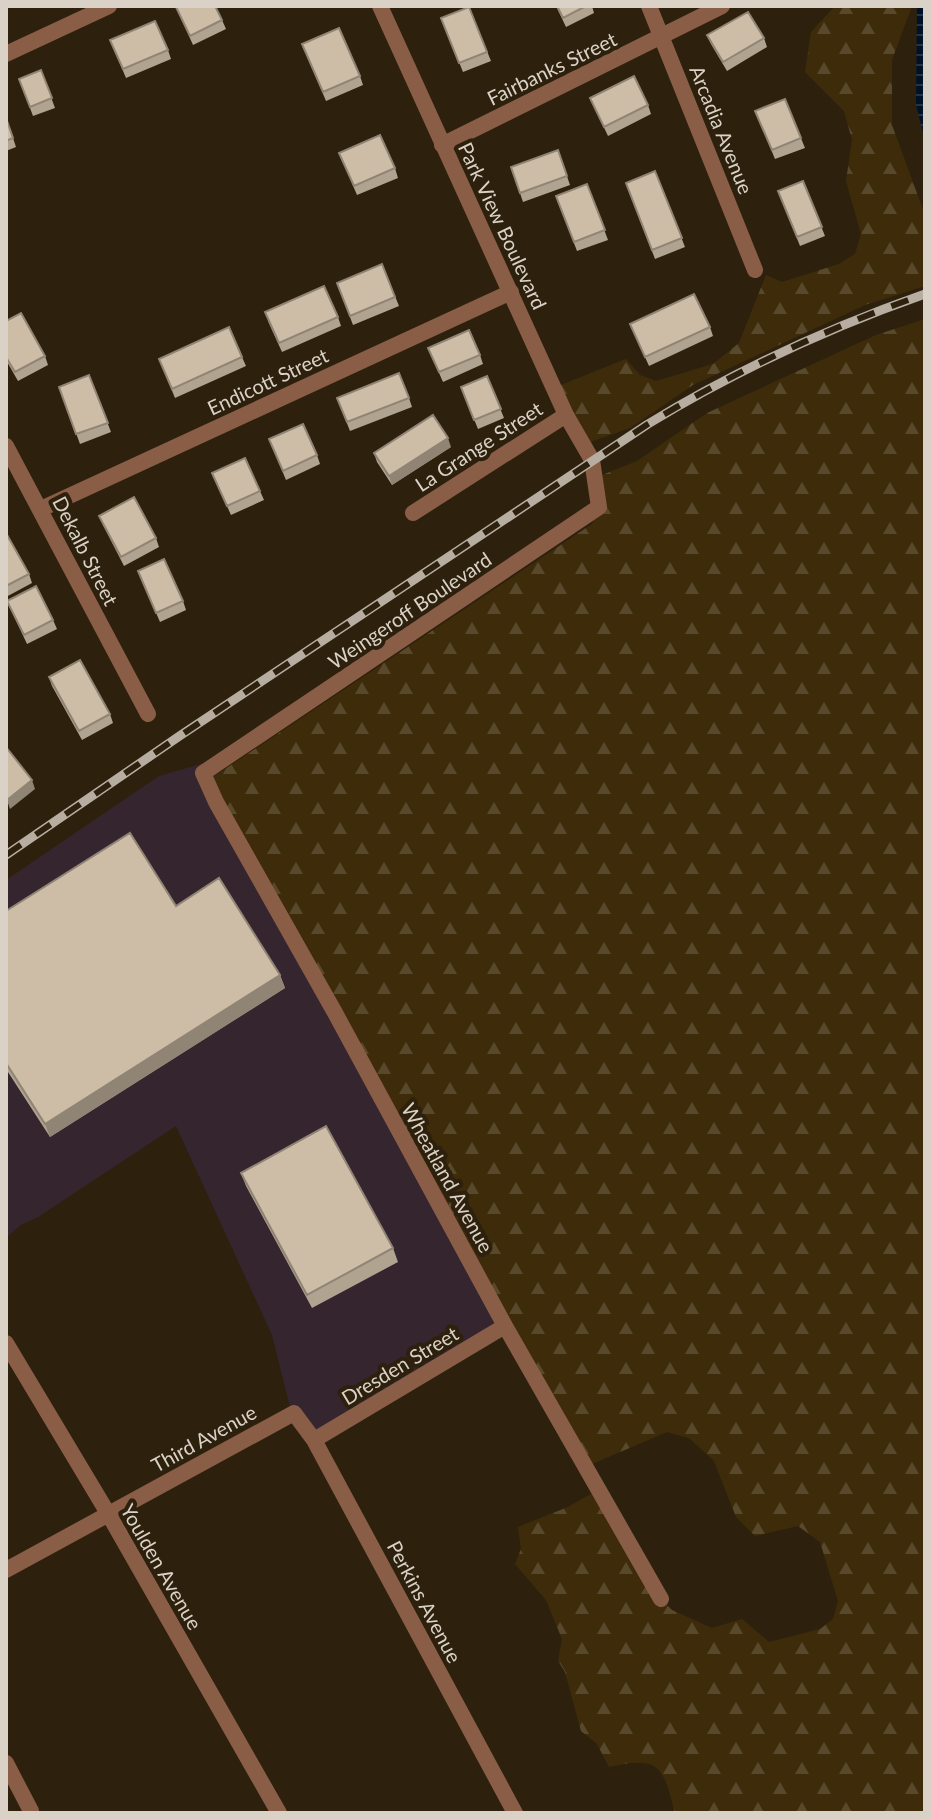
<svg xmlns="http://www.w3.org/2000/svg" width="931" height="1819" viewBox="0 0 931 1819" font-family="Lato,sans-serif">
	<defs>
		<pattern id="forest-firs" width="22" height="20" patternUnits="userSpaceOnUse" patternTransform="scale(2)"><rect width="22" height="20" fill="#3e2b0a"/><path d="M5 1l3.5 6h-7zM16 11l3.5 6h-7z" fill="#59492c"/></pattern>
		<pattern id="water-rules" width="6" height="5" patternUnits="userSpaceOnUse" patternTransform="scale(2)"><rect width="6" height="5" fill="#001227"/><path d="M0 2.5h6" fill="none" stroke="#253445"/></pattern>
	</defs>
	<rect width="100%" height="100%" fill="#2d210e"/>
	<path fill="#35252e" d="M208 762 219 773 216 775 505 1326 322 1444 290 1407 272 1335 176 1126 38 1217 21 1225 6 1238V880L159 776Z"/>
	<path fill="url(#forest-firs)" d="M835 6H912L892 60V125L925 215V286L865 305 693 385 630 428 579 446 556 387 626 359 640 375 656 381 713 364 739 343 766 275 782 282 839 264 855 254 861 234 846 181 852 140 844 111 805 72 811 32Z
		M925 319V1813H675C663 1767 661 1755 609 1767L597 1744 581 1731 565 1672 558 1661 562 1639 546 1600 515 1564 521 1549 518 1527 568 1507 598 1490 661 1599 672 1610 712 1628 742 1619 769 1642 820 1629 833 1619 838 1601 820 1542 798 1526 755 1536 736 1517 714 1461 689 1438 667 1432 592 1464 222 811 213 780 216 775 592 524 599 507 592 479 637 461 707 413 876 335Z"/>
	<path fill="url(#water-rules)" d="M917 6H925V140L916 105Z"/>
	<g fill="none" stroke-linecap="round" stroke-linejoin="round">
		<path stroke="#8a5d47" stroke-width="16" d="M380 6 566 415 592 460 599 507 203 773 216 802 334 1011 505 1326 661 1599
			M649 6 755 270
			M6 54 109 6
			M442 145 722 6
			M6 446 148 714
			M41 509 511 292
			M413 513 566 415
			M6 1343 109 1515 279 1813
			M314 1440 505 1326
			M6 1570 294 1413 314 1440 515 1813
			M6 1763 31 1811"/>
		<defs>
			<path id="rail" d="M6 855 181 735 648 424C735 371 828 328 925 294"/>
		</defs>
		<use href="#rail" stroke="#b7aea1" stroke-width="9"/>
		<use href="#rail" stroke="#2d210e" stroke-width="6" stroke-dasharray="18" stroke-linecap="butt"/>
	</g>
	<path fill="#b0a390" d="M556 6H592L594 13 566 27Z
		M176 7 222 20 226 29 193 45Z
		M469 7 491 61 463 72 441 18Z
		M707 35 764 38 767 47 727 71 711 44Z
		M110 40 168 50 171 59 126 78Z
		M302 44 360 76 363 85 326 101Z
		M41 70 55 108 33 116 19 79Z
		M590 98 648 105 651 114 608 136Z
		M785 99 805 148 775 159 755 111Z
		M6 117 16 147 6 151Z
		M558 150 570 185 523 202 511 167Z
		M339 153 395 168 398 178 357 195Z
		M655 171 685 247 655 259 626 183Z
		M803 181 825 236 800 246 778 191Z
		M587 184 608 240 577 251 556 196Z
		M382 264 399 306 353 325 337 283Z
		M338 317 341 326 282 352 268 321Z
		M6 321 45 356 48 365 18 381 6 360Z
		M630 324 710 327 713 336 649 366Z
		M428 348 480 355 483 364 443 382Z
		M242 357 246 366 175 398 159 359Z
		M89 375 111 432 80 444 59 387Z
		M487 376 504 418 478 429 461 387Z
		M337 398H409L412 407 350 431Z
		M269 439 317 455 320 464 286 480Z
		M451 447 392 485 377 462 374 453Z
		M212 473 260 491 264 500 231 515Z
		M99 516 156 538 159 547 124 566 103 525Z
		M6 533 29 574 32 583 6 597Z
		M138 571 183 601 186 610 160 622Z
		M7 601 53 620 57 629 27 644Z
		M49 677 110 714 113 723 82 740 52 686Z
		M176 906 280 975 285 988 50 1137 6 1069V911Z
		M241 1173 393 1248 398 1262 312 1308 246 1186Z"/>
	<path fill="#908475" d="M448 438 451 447 392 485 389 476Z
		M32 780 35 789 10 809 7 800Z
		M280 975 285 988 50 1137 45 1124Z"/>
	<path fill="#cdbda7" stroke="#908475" stroke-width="2" d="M179 6H215L222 20 190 36 176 7Z
		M557 6H586L563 18Z
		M469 7 487 52 459 63 441 18Z
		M748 12 764 38 723 62 707 35Z
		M155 21 168 50 123 69 110 40Z
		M339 28 360 76 323 92 302 44Z
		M41 70 52 98 30 107 19 79Z
		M634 76 648 105 604 127 590 98Z
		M785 99 801 138 772 150 755 111Z
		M6 118 13 138 6 141Z
		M380 135 395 168 354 186 339 153Z
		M558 150 567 176 520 193 511 167Z
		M655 171 682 238 652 250 626 183Z
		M803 181 822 227 797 237 778 191Z
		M587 184 605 230 574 242 556 196Z
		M382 264 395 297 350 316 337 283Z
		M324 286 338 317 279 343 265 312Z
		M694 294 710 327 645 357 630 324Z
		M21 313 45 356 15 372 6 357V321Z
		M229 327 242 357 172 389 159 359Z
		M469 330 480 355 439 372 428 348Z
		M399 373 409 398 347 422 337 398Z
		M89 375 108 423 76 434 59 387Z
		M487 376 501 409 474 420 461 387Z
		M433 415 448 438 389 476 374 453Z
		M303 424 317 455 283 471 269 439Z
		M245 458 260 491 227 506 212 473Z
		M134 497 156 538 121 557 99 516Z
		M6 533 29 574 6 586Z
		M164 559 183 601 156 613 138 571Z
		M36 586 53 620 24 635 7 601Z
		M80 660 110 714 79 731 49 677Z
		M6 747 32 780 7 800 6 799Z
		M130 833 176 906 219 878 280 975 45 1124 6 1063V911Z
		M326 1126 393 1248 307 1295 241 1173Z"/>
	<g text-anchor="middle" stroke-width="8" stroke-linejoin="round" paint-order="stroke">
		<g font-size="20" fill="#dad2c6" stroke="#2d210e">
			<text transform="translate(552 69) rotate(-26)" y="7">Fairbanks Street</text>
			<text transform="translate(721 130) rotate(68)" y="7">Arcadia Avenue</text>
			<text transform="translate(502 226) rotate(65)" y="7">Park View Boulevard</text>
			<text transform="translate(268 382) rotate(-25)" y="7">Endicott Street</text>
			<text transform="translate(479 447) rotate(-33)" y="7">La Grange Street</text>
			<text transform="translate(85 551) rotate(63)" y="7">Dekalb Street</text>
			<text transform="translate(410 611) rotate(-34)" y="7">Weingeroff Boulevard</text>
			<text transform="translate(447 1178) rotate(61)" y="7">Wheatland Avenue</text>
			<text transform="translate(400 1366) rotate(-31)" y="7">Dresden Street</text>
			<text transform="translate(204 1439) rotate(-29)" y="7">Third Avenue</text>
			<text transform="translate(161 1567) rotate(60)" y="7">Youlden Avenue</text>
			<text transform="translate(424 1602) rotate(62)" y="7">Perkins Avenue</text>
		</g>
	</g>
	<rect width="931" height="1819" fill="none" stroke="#dad2c6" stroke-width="16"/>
</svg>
